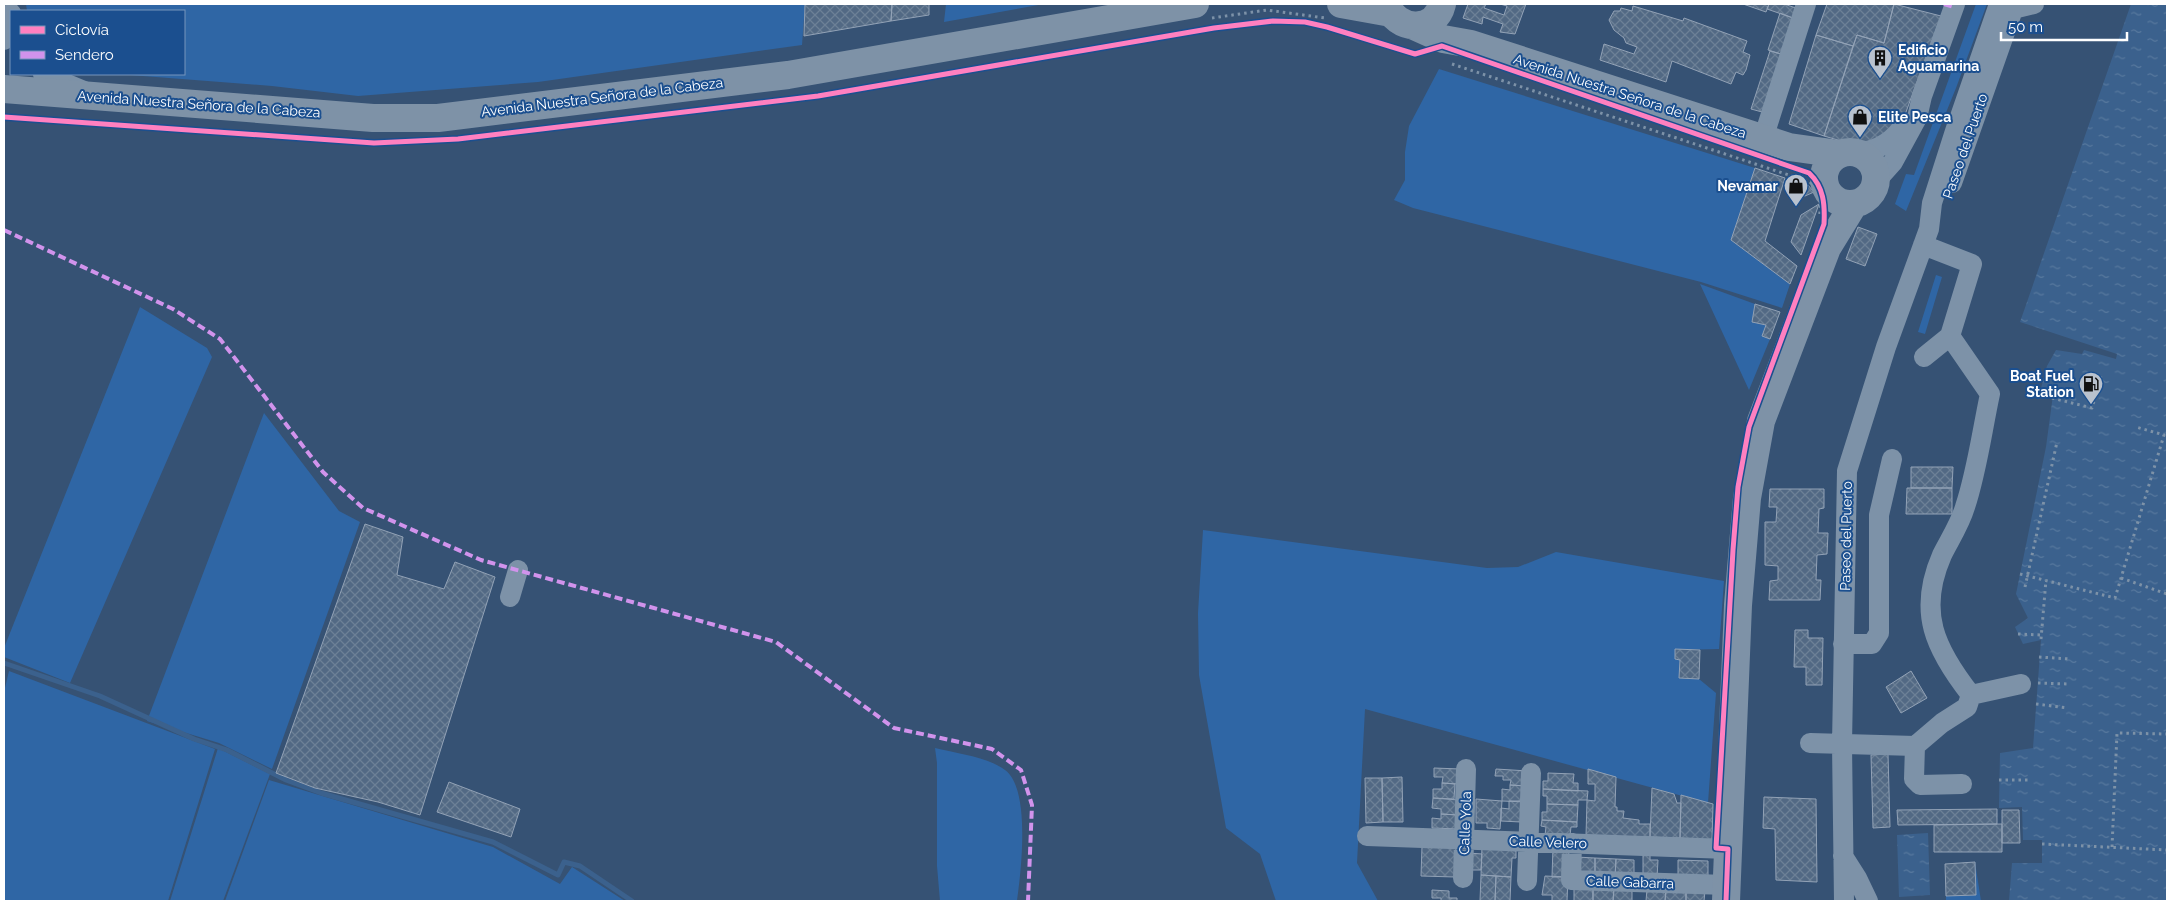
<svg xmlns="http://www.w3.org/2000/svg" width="2171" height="905" viewBox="0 0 2171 905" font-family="Raleway,sans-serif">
	<defs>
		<pattern id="water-ripples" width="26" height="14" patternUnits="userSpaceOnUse" patternTransform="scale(1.25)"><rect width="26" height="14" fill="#3b618d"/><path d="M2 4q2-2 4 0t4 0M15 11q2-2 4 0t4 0" fill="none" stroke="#58799e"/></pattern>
		<pattern id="building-cross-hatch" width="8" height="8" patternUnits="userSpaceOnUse" patternTransform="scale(1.25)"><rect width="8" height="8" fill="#526984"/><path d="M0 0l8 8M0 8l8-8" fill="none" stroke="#6c8096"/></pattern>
	</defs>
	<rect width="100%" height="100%" fill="#365274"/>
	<path fill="#2f66a5" d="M26 4H805L802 45 538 82 358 96 272 86 117 74H184V11H27Z
		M946 4H1044L944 22Z
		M1976 4H1987L1956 88 1906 211 1895 204 1906 174 1914 175Z
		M1439 69 1755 168 1731 240 1790 284 1782 308 1701 282 1413 208 1394 200 1405 180V152L1409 126Z
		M1936 275 1942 277 1925 334 1918 332Z
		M1700 284 1755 304 1752 321 1766 325 1762 336 1770 339 1749 390Z
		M140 307 207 348 212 357 70 683 4 657V648Z
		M264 413 339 511 360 522 272 769 219 743 147 721Z
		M1203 530 1487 568 1518 567 1556 552 1724 581 1719 649 1675 650V659L1680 660V678L1699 679 1716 693 1708 803 1365 709 1357 863 1378 901H1276L1260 854 1226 828 1199 675 1198 613Z
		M9 671 215 749 168 901H4V692Z
		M218 748 270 774 223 901H170Z
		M935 748C955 753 988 757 1005 770 1031 789 1021 872 1017 901H940L937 866V763Z
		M269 780 493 847 560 884 572 867 625 901H225Z
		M1975 862 1981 901H1946V896L1975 895Z"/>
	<path fill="url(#water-ripples)" d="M2131 4H2167V901H2009L2012 863H2042V840H2023L2022 807 1999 808 2000 753 2033 748 2041 640 2023 644 2015 627 2028 618 2016 594 2046 447 2053 395 2040 392 2047 366 2056 350 2082 354 2084 350 2116 359 2117 354 2020 322Z
		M1928 833 1930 895 1899 897 1897 835Z"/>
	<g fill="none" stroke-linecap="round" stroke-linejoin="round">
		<path stroke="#3b618d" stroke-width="5" d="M4 663 100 696 194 739 227 750 286 780 321 793 493 842 558 875 564 862 580 866 632 901"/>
	</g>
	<path fill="url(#building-cross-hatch)" stroke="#92a2b6" d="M805 4H892L891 21 804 36Z
		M892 4H929V15L891 21Z
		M1468 4H1486L1484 8 1504 15 1507 6 1500 4H1526L1515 34 1500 32 1503 24 1483 17 1482 24 1463 18Z
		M1743 4H1769L1766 12Z
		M1769 4H1784L1796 8 1793 18 1767 9Z
		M1827 4H1894L1884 43 1857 35 1853 46 1816 35Z
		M1894 4 1941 16 1906 112 1899 126 1888 136 1855 145 1824 136 1857 35 1884 43Z
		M1633 6 1683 21 1684 18 1747 41 1743 52 1750 55 1746 70 1743 75 1736 72 1731 84 1672 61 1666 82 1600 60 1604 44 1634 54 1637 47 1626 43 1624 38 1614 30 1609 20 1614 11H1620L1621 8 1632 11Z
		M1780 13 1793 18 1781 54 1768 50Z
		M1816 35 1853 46 1824 136 1789 124Z
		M1770 51 1781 54 1762 112 1751 109Z
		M1755 168 1785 178 1765 241 1797 266 1790 284 1731 240Z
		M1798 181 1807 184 1814 192 1805 196 1793 193Z
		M1819 204 1801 255 1791 242 1801 215Z
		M1858 227 1877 234 1865 266 1846 259Z
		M1755 304 1780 312 1770 339 1762 336 1766 325 1752 322Z
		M1911 467H1953L1952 488H1911Z
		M1907 488H1952V514H1906Z
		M1770 489H1824V508L1819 509 1818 533H1828L1827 554 1817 555 1816 580H1821L1820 600H1769L1770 581 1778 580V566L1765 565V522H1776L1777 507H1769Z
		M365 524 403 537 397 575 444 589 455 562 495 577 420 815 378 802 315 788 276 773Z
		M1795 630H1808V638H1823L1822 685H1806V667H1794Z
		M1675 649 1700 650 1699 679 1679 678 1680 660 1675 659Z
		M1911 671 1927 698 1901 713 1886 687Z
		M1888 754 1890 827 1873 828 1871 755Z
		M1434 768 1460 769 1459 784 1442 783 1443 777H1434Z
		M1496 769 1528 771 1527 786 1510 785 1511 780H1503V776H1495Z
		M1588 769 1616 777 1615 807H1617V811H1624L1623 818 1639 820V824H1650V837L1586 836 1587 800 1595 801V784H1588Z
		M1548 773 1574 774 1573 783H1578V791L1543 789V781H1548Z
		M1402 777 1403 822H1383L1382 778Z
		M1365 778H1382L1383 822 1366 823Z
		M449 782 520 809 511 837 437 812Z
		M1442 783 1455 784 1454 799 1433 798V789H1442Z
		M1510 785 1527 786V802L1502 801V789L1510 790Z
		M1652 788 1674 794 1677 803H1681L1680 838 1650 837Z
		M1543 789 1588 791 1587 800H1578V805L1547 804V796H1543Z
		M1681 795 1713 804 1712 840 1680 838Z
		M1764 797 1816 799 1817 882 1776 880 1775 829 1763 828Z
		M1433 798 1459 800 1458 815 1441 814V809L1432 808Z
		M1476 799 1502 801 1500 829 1487 828V823H1476Z
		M1509 801H1522L1521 822 1501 821V808L1509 809Z
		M1547 804 1578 805 1577 822 1542 820V812H1547Z
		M1997 809V824L1898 825 1897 810Z
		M2002 810H2019L2020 843H2002Z
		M1441 814 1458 815V829L1432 828V818L1441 819Z
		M1542 820 1577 822V827H1571L1570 835H1545L1546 827 1541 826Z
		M2002 824V852H1934V825Z
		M1422 846 1456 847 1455 877 1421 876Z
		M1482 846 1516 851V858H1512L1511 877 1481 875Z
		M1553 847 1569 848 1568 877H1552Z
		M1468 853 1482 854 1481 870H1468Z
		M1643 853 1650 854V860H1658L1657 878 1643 877Z
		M1576 857 1595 858V876L1575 875Z
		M1595 858 1616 859 1615 877 1595 876Z
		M1616 859 1634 860V878L1615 877Z
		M1678 860 1708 861V880L1678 879Z
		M1975 862 1976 895 1946 896 1945 864Z
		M1481 875 1496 876 1495 901H1480Z
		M1496 876 1511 877 1510 901H1495Z
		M1545 876 1568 877 1567 901H1552V895H1542Z
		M1574 886 1593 887V901H1574Z
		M1593 887 1614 888 1613 901H1593Z
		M1614 888H1632V901H1613Z
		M1647 889 1666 890 1665 901H1646Z
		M1432 890 1449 891V898H1457V901H1441V898H1432Z
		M1666 890 1686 891V901H1665Z
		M1686 891H1705L1704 901H1686Z"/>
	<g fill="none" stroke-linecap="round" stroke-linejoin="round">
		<path stroke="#7d92a8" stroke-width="3" stroke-dasharray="2.5 4" stroke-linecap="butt" d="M1212 18 1267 10 1325 18
			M1452 64 1810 182C1820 194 1822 202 1819 218
			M2052 398 2092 408 2101 376
			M2020 574 2115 598 2164 435 2136 427
			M2121 578 2167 594
			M2025 587 2057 442
			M2018 634 2041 635
			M2041 639 2046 580
			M2039 657 2070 659
			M2038 683 2069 684
			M2036 704 2068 708
			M1999 780H2030
			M2042 844 2167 850
			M2112 847 2117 733 2167 734"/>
		<path stroke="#7d92a8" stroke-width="20" d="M2003 15 2013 9 2034 4
			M4 40 11 13
			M43 74 84 91
			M1763 139 1806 4
			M1857 153C1878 151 1894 141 1905 123
			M1876 181 1893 162 1917 118 1922 96 1955 4
			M1952 183 2015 4
			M1923 245 1972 264 1950 336 1924 357
			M510 597 518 570
			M1843 644H1872L1879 633V515L1892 459
			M1971 695 2021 684
			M1810 743 1915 746 1914 779 1920 785 1962 784
			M1915 746 1942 723 1967 707 1971 695C1935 649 1917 612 1942 555 1950 539 1960 524 1965 507 1977 471 1982 431 1990 394L1950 336
			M1367 836 1728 849
			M1572 843 1571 880 1727 885
			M1843 856 1857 878 1868 901
			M1463 878 1466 769
			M1527 881 1531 773
			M1844 901 1842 744 1847 471 1886 347 1929 229 1932 203 1955 131 1999 4"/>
		<path stroke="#7e92a7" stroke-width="28" d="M1341 4 1391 13
			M1387 4C1395 31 1435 34 1442 4
			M1414 26 1443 39 1471 44 1789 147 1839 154
			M4 89 373 118H438L788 75 1195 4
			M1824 178a26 26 0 1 1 52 0a26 26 0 1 1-52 0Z
			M1726 901 1738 605 1747 498 1761 421 1827 248 1854 204"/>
		<path stroke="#d193ec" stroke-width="4" stroke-dasharray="8 4" stroke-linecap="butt" d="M1944 4 1954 7
			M4 230 173 309 220 339 323 472 363 508 481 560 776 642 894 728 992 749 1021 770 1032 805 1028 901"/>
		<defs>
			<path id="cycleway" d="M4 117 374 143 458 139 818 96 1214 28 1273 21 1305 22 1327 27 1415 54 1442 46 1809 173C1824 187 1825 205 1824 224L1749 427 1738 487 1733 550 1716 848 1728 849 1726 901"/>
		</defs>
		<use href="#cycleway" stroke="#1b4f8f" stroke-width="8"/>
		<use href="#cycleway" stroke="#ff80c0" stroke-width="5"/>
	</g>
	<defs>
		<symbol id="building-pin" viewBox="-11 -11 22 30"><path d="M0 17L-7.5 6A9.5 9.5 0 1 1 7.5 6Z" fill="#b9c2ce" stroke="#1b4f8f"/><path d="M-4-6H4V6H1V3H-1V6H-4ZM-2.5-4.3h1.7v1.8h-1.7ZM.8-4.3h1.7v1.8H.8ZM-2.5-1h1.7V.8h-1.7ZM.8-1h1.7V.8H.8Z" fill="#111"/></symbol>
		<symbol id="shop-pin" viewBox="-11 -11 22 30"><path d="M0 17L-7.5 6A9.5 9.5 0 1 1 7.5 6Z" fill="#b9c2ce" stroke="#1b4f8f"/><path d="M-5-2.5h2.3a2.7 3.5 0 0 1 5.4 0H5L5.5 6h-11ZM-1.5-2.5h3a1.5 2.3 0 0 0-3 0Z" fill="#111"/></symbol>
		<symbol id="fuel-pin" viewBox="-11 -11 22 30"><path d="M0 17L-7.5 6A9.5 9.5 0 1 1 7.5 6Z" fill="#b9c2ce" stroke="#1b4f8f"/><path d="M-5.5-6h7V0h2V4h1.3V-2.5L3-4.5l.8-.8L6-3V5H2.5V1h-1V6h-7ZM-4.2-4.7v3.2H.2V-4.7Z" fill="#111"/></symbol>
	</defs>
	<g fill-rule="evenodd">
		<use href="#building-pin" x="1866" y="44" width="28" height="38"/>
		<use href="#shop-pin" x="1846" y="103" width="28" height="38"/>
		<use href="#shop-pin" x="1782" y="172" width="28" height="38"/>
		<use href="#fuel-pin" x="2077" y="370" width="28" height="38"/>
	</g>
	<g text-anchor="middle" stroke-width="4" stroke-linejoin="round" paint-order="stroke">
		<g font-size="14" font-weight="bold" fill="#fff" stroke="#1b4f8f" text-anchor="start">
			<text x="1898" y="55">Edificio<tspan x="1898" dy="16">Aguamarina</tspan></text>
			<text x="1878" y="122">Elite Pesca</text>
			<text x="1778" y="191" text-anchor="end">Nevamar</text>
			<text x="2074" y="381" text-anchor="end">Boat Fuel<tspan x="2074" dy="16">Station</tspan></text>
		</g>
		<g font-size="14" fill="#fff" stroke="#1b4f8f">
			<text transform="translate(1630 96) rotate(18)" y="5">Avenida Nuestra Señora de la Cabeza</text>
			<text transform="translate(602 97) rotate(-7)" y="5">Avenida Nuestra Señora de la Cabeza</text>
			<text transform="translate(199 104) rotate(4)" y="5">Avenida Nuestra Señora de la Cabeza</text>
			<text transform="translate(1965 146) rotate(-71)" y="5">Paseo del Puerto</text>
			<text transform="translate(1846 536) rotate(-89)" y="5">Paseo del Puerto</text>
			<text transform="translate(1465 823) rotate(-88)" y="5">Calle Yola</text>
			<text transform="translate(1548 842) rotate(2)" y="5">Calle Velero</text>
			<text transform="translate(1630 882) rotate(2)" y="5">Calle Gabarra</text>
		</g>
	</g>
	<rect width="2171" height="905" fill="none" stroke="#ffffff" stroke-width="10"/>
	<rect x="10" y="10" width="175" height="65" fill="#1b4f8f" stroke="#7695bc"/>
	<rect x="20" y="26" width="25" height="8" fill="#ff80c0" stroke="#7695bc"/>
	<text x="55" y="35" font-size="15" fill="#ffffff">Ciclovía</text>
	<rect x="20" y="51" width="25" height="8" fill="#d193ec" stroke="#7695bc"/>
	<text x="55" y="60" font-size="15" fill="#ffffff">Sendero</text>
	<path d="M2001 32v8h126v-8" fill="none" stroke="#ffffff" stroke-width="2.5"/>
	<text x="2008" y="32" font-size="15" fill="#ffffff" stroke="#1b4f8f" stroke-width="4" paint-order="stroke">50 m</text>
</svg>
